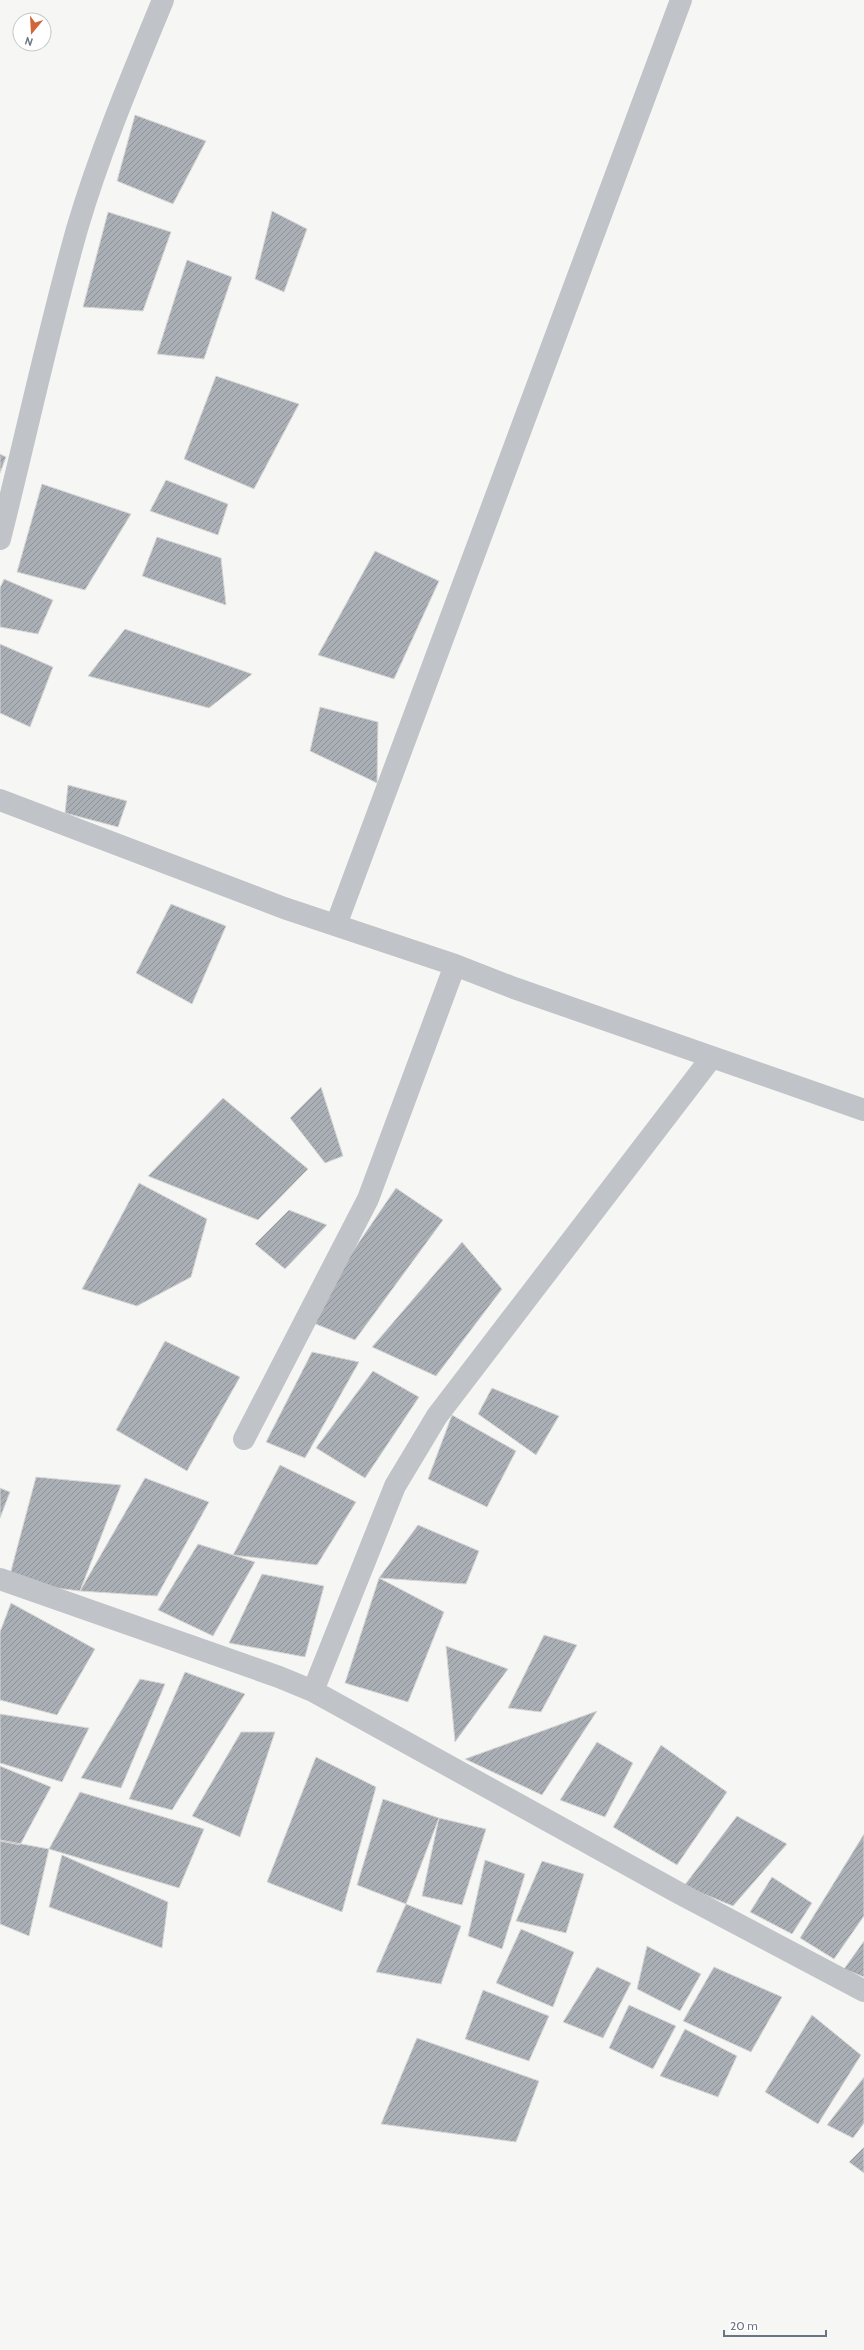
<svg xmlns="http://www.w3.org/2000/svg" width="864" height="2350" viewBox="0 0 864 2350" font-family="Cabin,sans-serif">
	<defs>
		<pattern id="building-hatch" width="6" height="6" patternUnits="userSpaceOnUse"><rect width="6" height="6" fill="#a9afb5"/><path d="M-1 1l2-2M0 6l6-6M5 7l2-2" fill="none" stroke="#8e9399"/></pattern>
	</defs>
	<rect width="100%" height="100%" fill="#f6f7f4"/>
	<path fill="url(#building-hatch)" stroke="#d8d8d6" d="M135 115 206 141 173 204 117 181Z
		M272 211 307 229 284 292 255 279Z
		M108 212 171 232 143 311 83 307Z
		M187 260 232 277 204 359 157 354Z
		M216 376 299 404 254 489 184 459Z
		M0 454 6 457 0 473Z
		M166 480 228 504 218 535 150 511Z
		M42 484 131 514 85 590 17 572Z
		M157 537 221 558 226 605 142 576Z
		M375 551 439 581 394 679 318 655Z
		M4 579 53 600 38 634 0 627V588Z
		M125 629 252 674 209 708 88 676Z
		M0 644 53 667 30 727 0 713Z
		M320 707 378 722 377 783 310 751Z
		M68 785 127 801 118 827 65 813Z
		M171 904 226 926 192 1004 136 973Z
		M321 1087 343 1156 325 1163 290 1118Z
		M223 1098 308 1169 258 1220 148 1176Z
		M139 1183 207 1219 191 1277 137 1306 82 1289Z
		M396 1188 443 1220 355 1340 306 1320Z
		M289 1210 327 1225 285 1269 255 1244Z
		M462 1242 502 1289 436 1376 372 1347Z
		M165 1341 240 1377 187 1471 116 1430Z
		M312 1352 359 1362 305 1458 266 1442Z
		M373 1371 419 1397 365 1478 316 1448Z
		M492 1388 559 1416 536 1455 478 1414Z
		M452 1415 516 1451 487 1507 428 1479Z
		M280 1465 356 1502 317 1565 233 1555Z
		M36 1477 121 1485 80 1591 8 1582Z
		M145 1478 209 1502 157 1596 80 1591Z
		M0 1488 10 1492 0 1518Z
		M418 1525 479 1551 466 1584 379 1578Z
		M198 1544 255 1562 213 1636 158 1610Z
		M262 1574 324 1586 305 1657 229 1643Z
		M379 1578 444 1612 408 1702 345 1683Z
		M11 1603 95 1649 57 1715 0 1700V1632Z
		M544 1635 577 1645 541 1712 508 1708Z
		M446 1646 508 1669 455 1742Z
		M185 1672 245 1694 172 1810 129 1799Z
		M140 1679 165 1684 121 1788 81 1778Z
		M597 1711 542 1795 465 1759Z
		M0 1714 89 1728 62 1782 0 1763Z
		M241 1732H275L240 1837 192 1816Z
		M597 1742 633 1763 605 1817 560 1800Z
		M661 1745 727 1792 677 1865 613 1827Z
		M316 1757 376 1787 342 1912 267 1882Z
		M0 1766 51 1787 20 1845 0 1841Z
		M80 1792 204 1829 179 1888 49 1849Z
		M383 1799 439 1818 406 1904 357 1885Z
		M737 1816 787 1844 733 1906 684 1886Z
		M439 1818 486 1829 462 1905 422 1896Z
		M864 1834V1916L834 1959 800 1938Z
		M0 1840 49 1849 29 1936 0 1924Z
		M62 1855 168 1902 162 1948 49 1907Z
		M485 1860 525 1874 502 1949 468 1936Z
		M542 1861 584 1874 566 1933 516 1921Z
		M772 1877 812 1903 792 1934 750 1912Z
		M406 1904 461 1926 441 1984 376 1972Z
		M521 1929 574 1952 553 2007 496 1983Z
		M864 1941V1977L844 1969Z
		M647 1946 701 1974 680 2011 637 1989Z
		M597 1967 631 1983 603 2038 563 2022Z
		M714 1967 782 1997 751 2052 683 2021Z
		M483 1990 549 2016 529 2061 465 2039Z
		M629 2005 676 2026 653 2069 609 2048Z
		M812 2015 861 2055 818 2124 765 2092Z
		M685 2029 737 2056 718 2097 660 2076Z
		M417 2038 539 2081 516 2142 381 2124Z
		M864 2077V2123L853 2138 827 2125Z
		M864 2147V2173L849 2162Z"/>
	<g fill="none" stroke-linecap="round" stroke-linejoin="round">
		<path stroke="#c0c3c7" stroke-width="22" d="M0 539C26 436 48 332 77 229 100 151 132 75 163 0
			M0 800 284 908 455 965
			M336 925 681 0
			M244 1439 368 1199 455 965 514 988 864 1110
			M0 1579 279 1677 313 1691 677 1892 864 1991
			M313 1691 395 1486 437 1416 712 1057"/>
	</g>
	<g transform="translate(32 32) rotate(198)"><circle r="19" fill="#ffffff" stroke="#c3c8cd"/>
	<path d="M0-3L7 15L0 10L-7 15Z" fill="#d26439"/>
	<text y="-6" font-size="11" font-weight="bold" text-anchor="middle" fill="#697582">N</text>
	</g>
	<path d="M724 2330v6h102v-6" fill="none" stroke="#697582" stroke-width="2"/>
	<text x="730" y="2330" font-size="12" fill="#697582" stroke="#ffffff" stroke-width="3" paint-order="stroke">20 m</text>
</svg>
